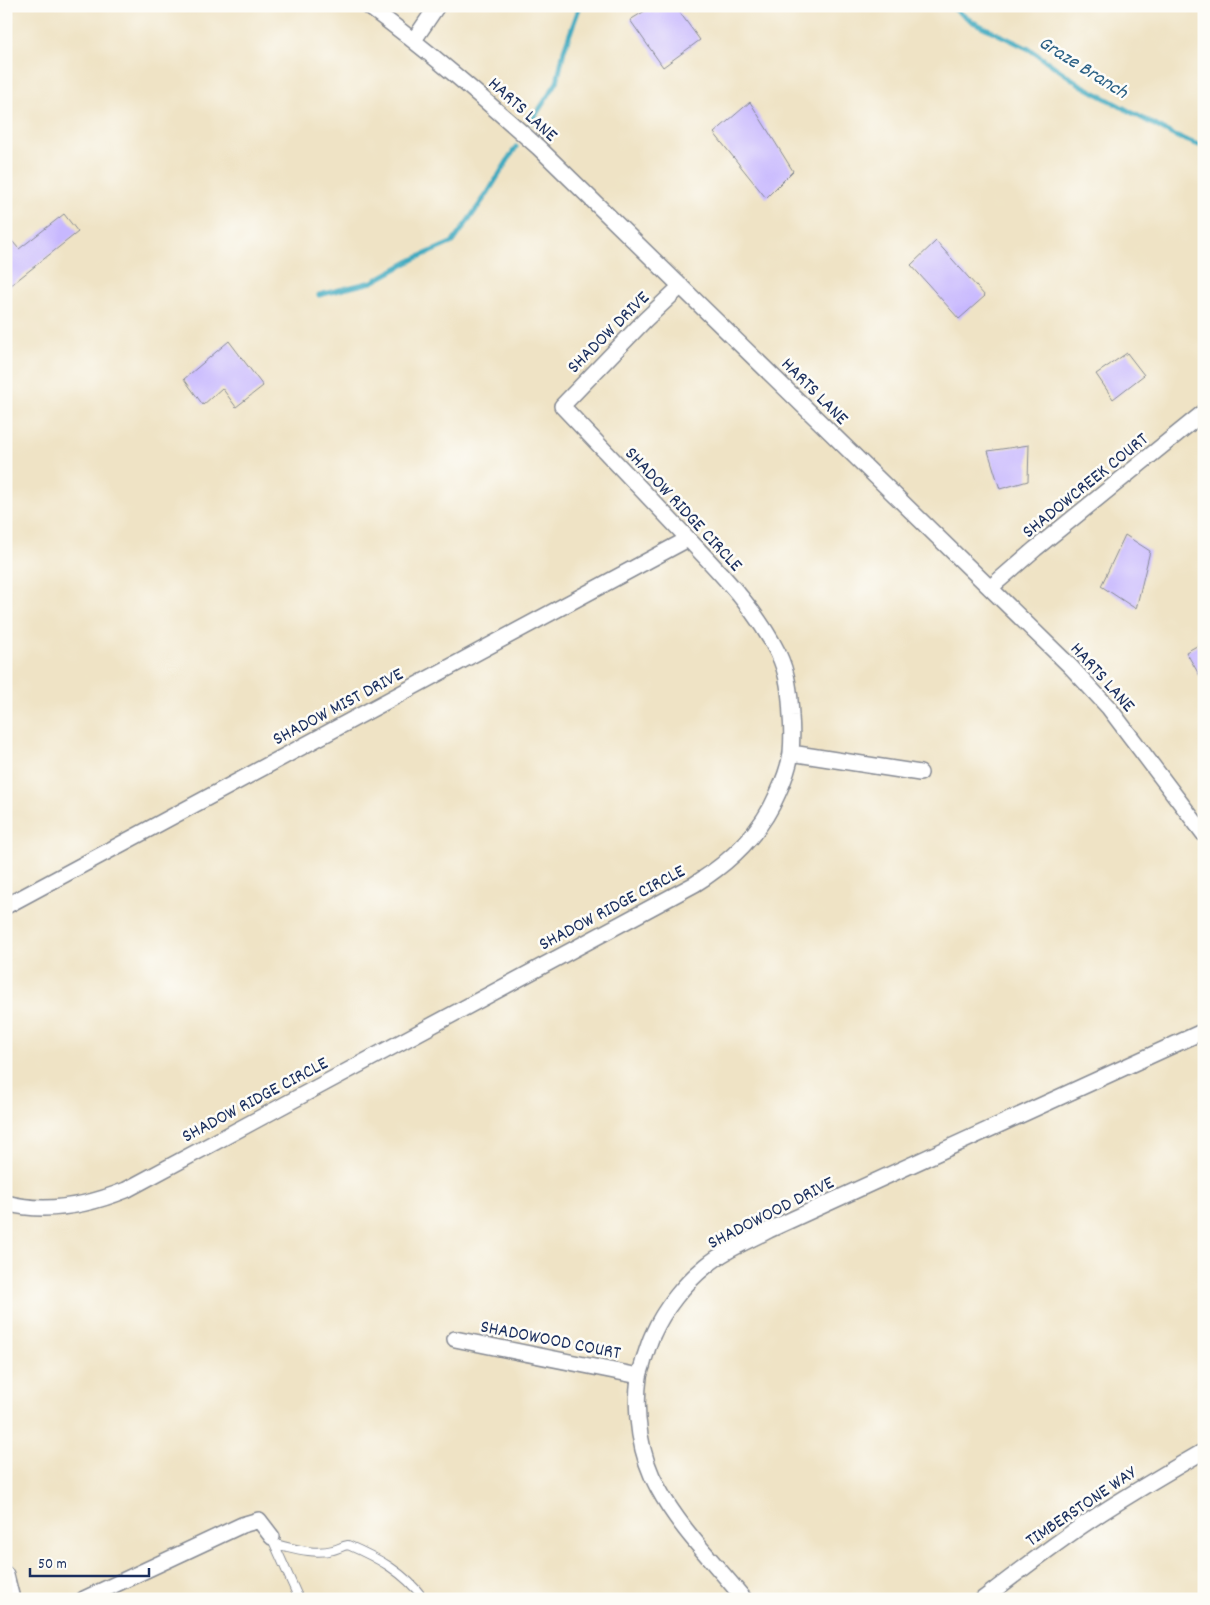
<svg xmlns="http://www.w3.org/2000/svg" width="1210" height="1605" viewBox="0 0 1210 1605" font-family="Dekko,sans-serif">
	<rect width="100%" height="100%" fill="#fdfcf7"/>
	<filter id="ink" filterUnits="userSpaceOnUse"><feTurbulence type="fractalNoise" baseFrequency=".02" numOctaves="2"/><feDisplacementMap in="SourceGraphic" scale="10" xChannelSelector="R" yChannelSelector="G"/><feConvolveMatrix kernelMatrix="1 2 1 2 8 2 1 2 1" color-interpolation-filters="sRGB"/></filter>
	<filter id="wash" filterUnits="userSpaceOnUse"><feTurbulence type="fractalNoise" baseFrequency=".0096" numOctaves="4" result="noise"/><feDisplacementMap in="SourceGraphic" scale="20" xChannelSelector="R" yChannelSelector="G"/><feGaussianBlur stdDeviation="1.12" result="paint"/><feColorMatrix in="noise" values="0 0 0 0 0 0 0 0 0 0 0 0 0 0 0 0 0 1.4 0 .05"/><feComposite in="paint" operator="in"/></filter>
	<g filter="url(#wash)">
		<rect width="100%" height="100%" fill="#efe3c5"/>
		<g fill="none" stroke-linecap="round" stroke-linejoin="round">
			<path stroke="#41aac0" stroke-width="5" d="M950 6 973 22 1029 49 1081 85 1175 136 1204 147
				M531 122 557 82 564 50 580 6
				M319 295 372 282 414 259 453 242 487 194 516 147"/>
		</g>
		<g id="blocks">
			<path fill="#c7b8fe" d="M653 6H675L700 40 663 67 630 20Z
				M750 102 793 171 766 198 714 133Z
				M64 214 78 232 6 289V234L19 249Z
				M936 241 985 296 959 319 911 265Z
				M229 341 263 386 236 407 222 388 203 405 184 379Z
				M1127 353 1144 375 1113 399 1096 374Z
				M1029 445 1028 481 1000 489 988 451Z
				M1125 535 1150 551 1136 609 1101 586Z
				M1204 642V683L1186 652Z"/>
		</g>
	</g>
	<g filter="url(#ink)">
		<use href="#blocks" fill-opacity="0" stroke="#858992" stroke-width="1"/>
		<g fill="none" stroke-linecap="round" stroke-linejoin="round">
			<defs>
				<path id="service" d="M273 1541 299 1599
					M275 1544C293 1548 313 1555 333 1550 338 1549 342 1546 348 1545 378 1558 404 1572 424 1599"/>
				<path id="minor" d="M368 6C428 50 484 99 539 148L1070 666 1109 708 1204 834
					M414 40 437 6
					M990 588 1035 549 1204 412
					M791 753 920 773
					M6 906 688 539
					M6 1203C46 1214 89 1205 126 1190L695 884C732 861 761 833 778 793 784 780 789 768 791 753 792 741 792 728 791 716 790 693 788 674 778 653 754 605 715 568 679 529 640 488 601 447 562 406L645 320 681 286
					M455 1339 639 1376
					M6 1575 12 1599
					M84 1599 242 1525 259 1520 272 1537
					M744 1599C715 1563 680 1529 658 1488 640 1456 634 1414 639 1377 640 1371 643 1365 644 1359 647 1351 649 1342 653 1334 664 1309 685 1283 706 1266 725 1250 748 1241 769 1230L1204 1031
					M983 1599C1018 1572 1054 1544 1092 1519 1128 1495 1166 1473 1204 1451"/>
			</defs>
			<use href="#service" stroke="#858992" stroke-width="10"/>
			<use href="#minor" stroke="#858992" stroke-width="18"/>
			<use href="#service" stroke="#fff" stroke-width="8"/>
			<use href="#minor" stroke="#fff" stroke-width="15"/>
		</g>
	</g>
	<g text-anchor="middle" stroke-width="5" stroke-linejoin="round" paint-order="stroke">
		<g font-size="19" fill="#1b2f5e" stroke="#fdfcf7">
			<text transform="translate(524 108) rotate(42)" y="7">HARTS LANE</text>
			<text transform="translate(607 331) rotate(-45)" y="7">SHADOW DRIVE</text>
			<text transform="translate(816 390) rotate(45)" y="7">HARTS LANE</text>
			<text transform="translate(1084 484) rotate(-39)" y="7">SHADOWCREEK COURT</text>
			<text transform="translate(685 508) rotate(47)" y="7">SHADOW RIDGE CIRCLE</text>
			<text transform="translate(1104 676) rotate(48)" y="7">HARTS LANE</text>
			<text transform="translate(337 705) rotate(-28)" y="7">SHADOW MIST DRIVE</text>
			<text transform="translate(611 906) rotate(-28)" y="7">SHADOW RIDGE CIRCLE</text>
			<text transform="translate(254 1098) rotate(-28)" y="7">SHADOW RIDGE CIRCLE</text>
			<text transform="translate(770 1211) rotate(-27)" y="7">SHADOWOOD DRIVE</text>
			<text transform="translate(551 1338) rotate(11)" y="7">SHADOWOOD COURT</text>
			<text transform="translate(1080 1505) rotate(-34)" y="7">TIMBERSTONE WAY</text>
		</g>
		<g font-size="20" font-style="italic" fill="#2a6085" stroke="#fdfcf7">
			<text transform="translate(1084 66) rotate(32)" y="7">Graze Branch</text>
		</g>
	</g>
	<rect width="1210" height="1605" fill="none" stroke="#fdfcf7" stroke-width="25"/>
	<path d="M30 1568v8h119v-8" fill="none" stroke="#1b2f5e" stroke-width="2.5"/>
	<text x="38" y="1568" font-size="15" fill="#1b2f5e" stroke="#fdfcf7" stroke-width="4" paint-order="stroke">50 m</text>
</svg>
